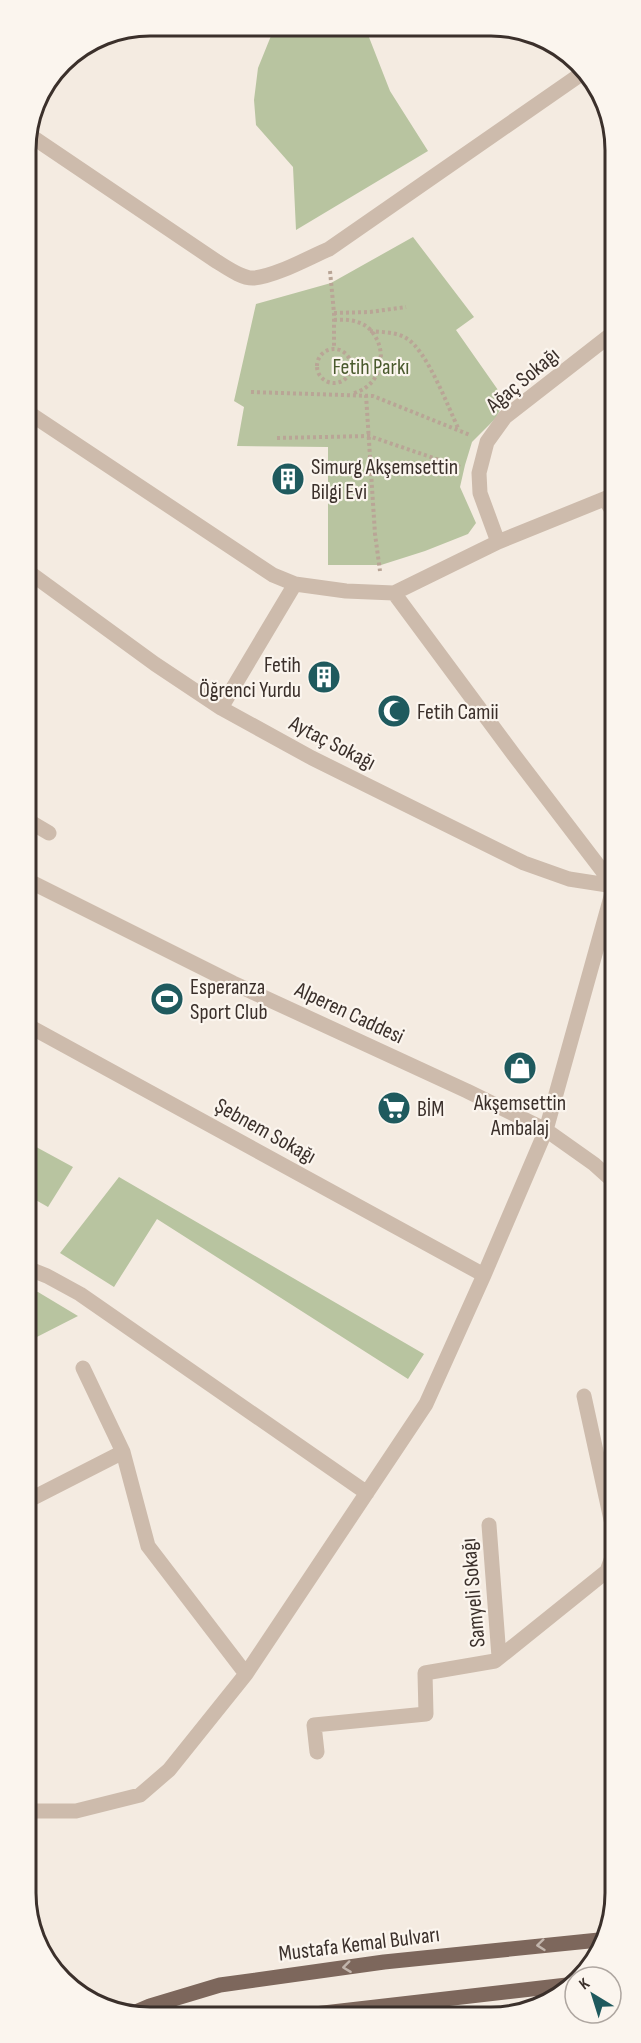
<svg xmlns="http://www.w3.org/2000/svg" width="641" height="2043" viewBox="0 0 641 2043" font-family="'Sofia Sans Condensed',sans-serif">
	<rect width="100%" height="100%" fill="#f4ebe1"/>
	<path fill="#b8c4a0" d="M275 26 365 27 390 91 428 151 296 230 293 167 256 125 254 100 258 68Z
		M413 237 474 317 456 330 505 400 496 418 472 442 465 465 460 487 476 523 468 534 425 551 381 565H328V447L237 446 244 407 234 401 256 304 331 283Z
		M27 1142 73 1167 48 1207 27 1195Z
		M119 1177 424 1354 408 1379 157 1219 114 1287 60 1253Z
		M27 1290 38 1292 78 1316 27 1342Z"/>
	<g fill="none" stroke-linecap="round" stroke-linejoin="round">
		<path stroke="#b9a596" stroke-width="4" stroke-dasharray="3 3" stroke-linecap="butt" d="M330 271 334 313V348
			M334 313 370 312 406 307
			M334 320C345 319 357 320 366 326 386 341 386 374 365 388 362 390 357 392 352 394
			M370 331C382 332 396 332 406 338 427 350 448 407 459 430
			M317 366a17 17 0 1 1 34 0a17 17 0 1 1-34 0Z
			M251 392 373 396 470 435
			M366 395 375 534 380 571
			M277 438 369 436 460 467"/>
		<path stroke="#cdbbac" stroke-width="15" d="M28 134 216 261C226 267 242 279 254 278 276 276 308 258 329 249L584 72
			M26 411 273 575 295 584 346 591 394 593 498 542 614 495
			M605 499 614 514
			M498 542 480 493 479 473 487 442 505 417 613 333
			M26 570 155 664 221 708 312 758 524 863 569 879 614 886 546 1130 484 1275 426 1404 246 1674 169 1770 140 1795 76 1811H28
			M394 593 514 755 614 886
			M221 708 295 584
			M27 820 49 833
			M27 880 233 983 467 1091 546 1130 594 1164 614 1182
			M27 1025 484 1275
			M27 1268 47 1276 80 1294 367 1493
			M83 1368 123 1452
			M584 1396 615 1538
			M27 1501 123 1452 148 1546 246 1674
			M489 1525 499 1657
			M317 1752 314 1725 426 1714 425 1673 495 1661 607 1571 615 1549"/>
		<path stroke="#7d675c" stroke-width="15" d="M129 2015 150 2006 220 1985 384 1962 599 1940
			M306 2015 567 1985"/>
	</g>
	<defs><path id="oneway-chevron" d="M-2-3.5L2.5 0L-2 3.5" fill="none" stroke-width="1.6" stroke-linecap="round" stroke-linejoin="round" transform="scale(1.5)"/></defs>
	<g stroke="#c2b5ac">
		<use href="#oneway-chevron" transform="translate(541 1945) rotate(174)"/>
		<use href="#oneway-chevron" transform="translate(347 1967) rotate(173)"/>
	</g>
	<defs>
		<symbol id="building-disc" viewBox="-11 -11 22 22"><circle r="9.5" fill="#1f5a5e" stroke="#fbf5ee"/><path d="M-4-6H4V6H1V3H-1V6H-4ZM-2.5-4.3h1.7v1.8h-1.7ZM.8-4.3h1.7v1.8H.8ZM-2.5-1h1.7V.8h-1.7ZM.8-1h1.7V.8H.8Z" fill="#fff"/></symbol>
		<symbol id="mosque-disc" viewBox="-11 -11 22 22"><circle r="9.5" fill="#1f5a5e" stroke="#fbf5ee"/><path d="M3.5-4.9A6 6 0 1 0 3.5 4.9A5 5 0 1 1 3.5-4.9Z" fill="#fff"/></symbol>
		<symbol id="stadium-disc" viewBox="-11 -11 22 22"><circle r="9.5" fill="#1f5a5e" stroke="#fbf5ee"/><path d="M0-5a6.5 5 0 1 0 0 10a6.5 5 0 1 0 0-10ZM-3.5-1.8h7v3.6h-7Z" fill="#fff"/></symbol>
		<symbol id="shop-disc" viewBox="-11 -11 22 22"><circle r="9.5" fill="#1f5a5e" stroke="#fbf5ee"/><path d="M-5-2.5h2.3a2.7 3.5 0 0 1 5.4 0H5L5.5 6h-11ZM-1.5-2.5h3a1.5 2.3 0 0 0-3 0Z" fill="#fff"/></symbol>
		<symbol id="supermarket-disc" viewBox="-11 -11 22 22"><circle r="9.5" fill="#1f5a5e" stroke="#fbf5ee"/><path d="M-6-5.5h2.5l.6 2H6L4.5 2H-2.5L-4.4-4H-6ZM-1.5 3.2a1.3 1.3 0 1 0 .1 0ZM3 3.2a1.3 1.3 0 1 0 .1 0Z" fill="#fff"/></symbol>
	</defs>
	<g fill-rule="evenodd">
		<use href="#building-disc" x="269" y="460" width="38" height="38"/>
		<use href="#building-disc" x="305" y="658" width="38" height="38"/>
		<use href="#mosque-disc" x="375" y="692" width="38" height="38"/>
		<use href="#stadium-disc" x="148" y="980" width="38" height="38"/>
		<use href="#shop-disc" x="501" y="1049" width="38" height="38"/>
		<use href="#supermarket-disc" x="375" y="1089" width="38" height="38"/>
	</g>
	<g text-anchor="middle" stroke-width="4.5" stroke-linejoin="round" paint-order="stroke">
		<g font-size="22" fill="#4a5a2e" stroke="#fbf5ee">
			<text x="371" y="374">Fetih Parkı</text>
		</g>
		<g font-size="22" fill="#3b302b" stroke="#fbf5ee">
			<text transform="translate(522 379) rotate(-40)" y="8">Ağaç Sokağı</text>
			<text transform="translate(333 742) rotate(27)" y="8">Aytaç Sokağı</text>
			<text transform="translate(350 1012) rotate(25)" y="8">Alperen Caddesi</text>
			<text transform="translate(266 1130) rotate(29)" y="8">Şebnem Sokağı</text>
			<text transform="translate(472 1593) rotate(-95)" y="8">Samyeli Sokağı</text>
			<text transform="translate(359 1943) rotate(-7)" y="8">Mustafa Kemal Bulvarı</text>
		</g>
		<g font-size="22" fill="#3b302b" stroke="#fbf5ee" text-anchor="start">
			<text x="311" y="474">Simurg Akşemsettin<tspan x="311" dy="25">Bilgi Evi</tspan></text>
			<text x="301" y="672" text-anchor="end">Fetih<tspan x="301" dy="25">Öğrenci Yurdu</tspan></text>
			<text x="417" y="719">Fetih Camii</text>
			<text x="190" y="994">Esperanza<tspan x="190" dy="25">Sport Club</tspan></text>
			<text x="520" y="1110" text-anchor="middle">Akşemsettin<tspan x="520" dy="25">Ambalaj</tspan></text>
			<text x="417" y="1116">BİM</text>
		</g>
	</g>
	<path d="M0 0H641V2043H0ZM150 36H491A114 114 0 0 1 605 150V1893A114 114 0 0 1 491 2007H150A114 114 0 0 1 36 1893V150A114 114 0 0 1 150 36Z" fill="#fbf5ee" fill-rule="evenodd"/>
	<path fill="none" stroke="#3b302b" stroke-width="3" d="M150 36H491A114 114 0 0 1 605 150V1893A114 114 0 0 1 491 2007H150A114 114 0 0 1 36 1893V150A114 114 0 0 1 150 36Z"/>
	<g transform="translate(593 1995) rotate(322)"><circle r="28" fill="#fbf5ee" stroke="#aea6a0" stroke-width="1.5"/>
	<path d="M0-4.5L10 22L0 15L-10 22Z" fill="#1f5a5e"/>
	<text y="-9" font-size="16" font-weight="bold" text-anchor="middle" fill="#3b302b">K</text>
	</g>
</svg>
